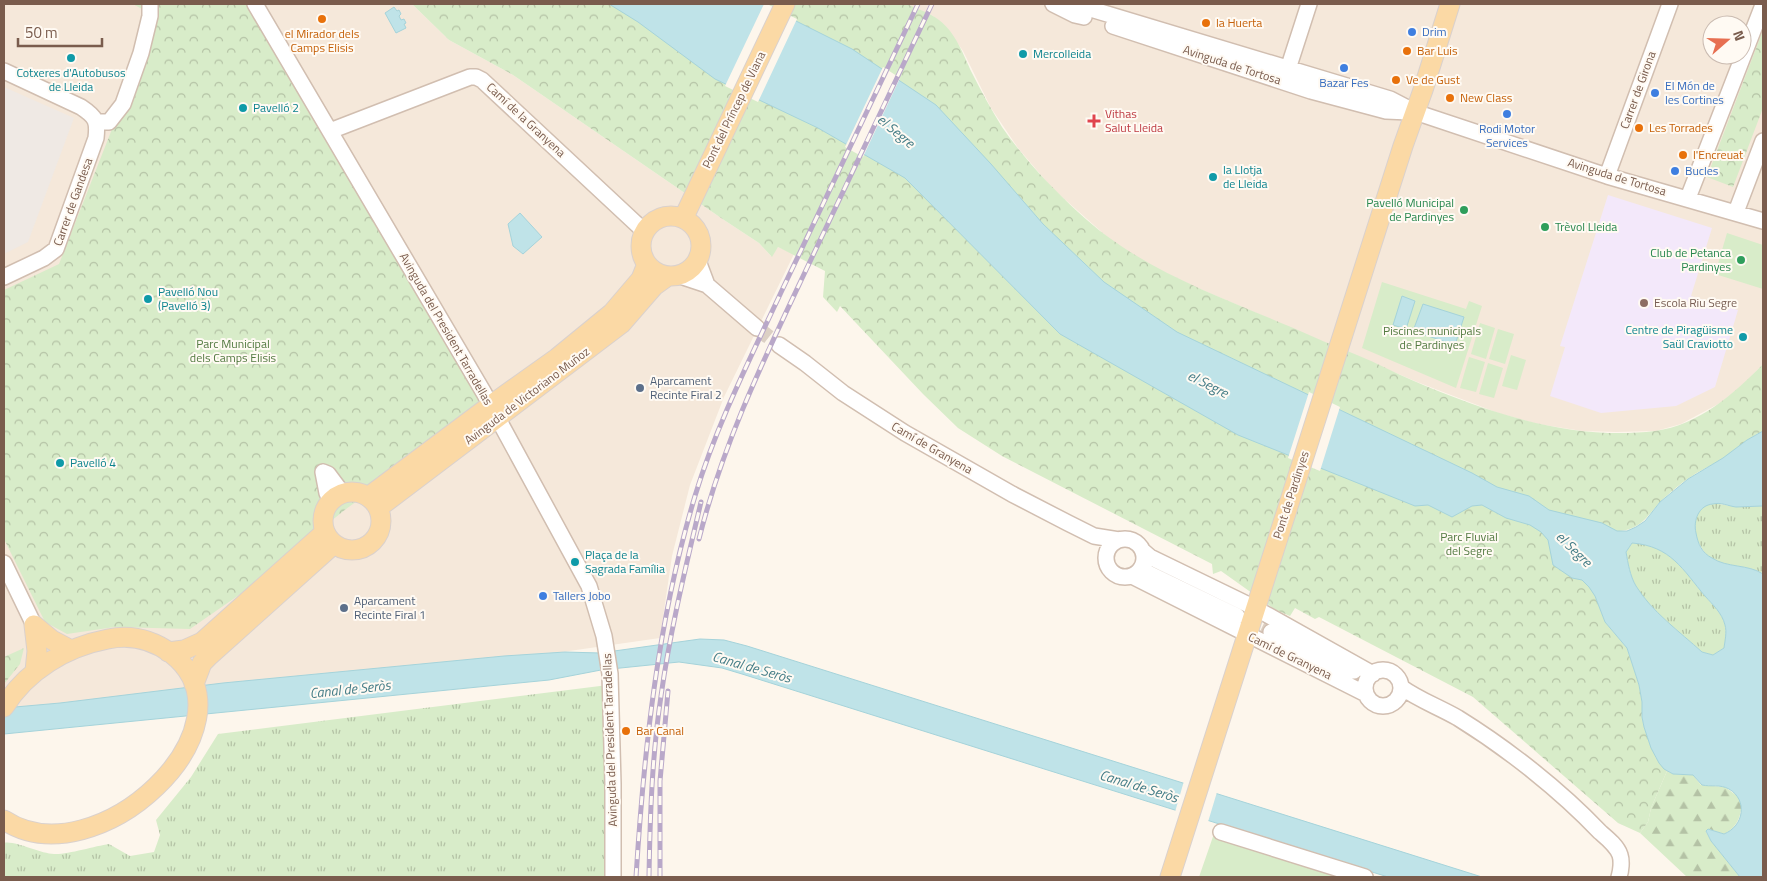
<svg xmlns="http://www.w3.org/2000/svg" width="1767" height="881" viewBox="0 0 1767 881" font-family="'Titillium Web',sans-serif">
	<defs>
		<pattern id="grass-tufts" width="24" height="20" patternUnits="userSpaceOnUse" patternTransform="scale(1.25)"><rect width="24" height="20" fill="#d8ecc9"/><path d="M3 7l-1-3M5 7V3M7 7l1-3M15 17l-1-3M17 17v-4M19 17l1-3" fill="none" stroke="#b4c2a5"/></pattern>
		<pattern id="forest-firs" width="22" height="20" patternUnits="userSpaceOnUse" patternTransform="scale(1.25)"><rect width="22" height="20" fill="#d8ecc9"/><path d="M5 1l3.5 6h-7zM16 11l3.5 6h-7z" fill="#b4c2a5"/></pattern>
		<pattern id="park-crowns" width="20" height="18" patternUnits="userSpaceOnUse" patternTransform="scale(1.25)"><rect width="20" height="18" fill="#d8ecc9"/><path d="M2 6a3 3 0 1 1 6 0M12 15a3 3 0 1 1 6 0" fill="none" stroke="#b4c2a5"/></pattern>
	</defs>
	<rect width="100%" height="100%" fill="#fdf6ec"/>
	<path fill="#f5e8da" fill-rule="evenodd" d="M4 4H412L449 40 513 75 724 220 759 243 771 256 778 247 794 254 724 397 690 485 672 556 660 638 4 732Z
		M907 4H1763V364L1745 383 1722 402 1681 424 1656 431 1616 432 1582 431 1538 424 1498 413 1417 382 1193 286 1150 265 1113 242 1052 188 1018 148 991 108 963 51 947 28 933 16ZM1712 25H1742V55H1712Z"/>
	<path fill="#efe9e4" d="M4 87 74 118 28 242 4 254Z"/>
	<path fill="#f3e8fa" d="M1608 195 1712 228 1691 296 1738 310 1715 387 1676 406 1601 413 1550 396 1565 347 1560 346Z"/>
	<path fill="url(#grass-tufts)" d="M1714 503 1736 507 1763 506V574C1747 564 1727 568 1711 558 1697 549 1687 520 1703 507 1705 505 1710 504 1714 503Z
		M1632 543C1672 546 1682 569 1705 596 1713 605 1722 613 1725 625 1727 632 1725 640 1724 648L1713 655 1702 652C1680 632 1651 611 1636 586 1630 576 1628 563 1626 552Z
		M608 685 605 877H4V843C14 840 41 854 54 854 66 855 95 846 109 844L130 856 154 852 160 835 156 820 191 777 218 734Z"/>
	<path fill="url(#forest-firs)" d="M1667 771 1673 774 1693 775 1701 785 1725 787 1740 798C1744 811 1738 828 1724 834L1709 829 1706 832 1711 841 1740 877H1687L1640 833 1648 822 1651 808Z"/>
	<path fill="url(#park-crowns)" d="M133 4H255L491 405 346 509 239 595 190 629 115 627 67 634 45 622 4 539V290L59 264 156 17Z
		M412 4H907C918 9 930 13 939 20 956 33 963 54 972 73 981 91 991 109 1002 127 1024 159 1050 186 1078 212 1139 269 1216 295 1291 327 1313 337 1335 346 1357 355 1377 363 1395 373 1414 381 1489 413 1572 441 1655 431 1699 425 1734 394 1763 364V431C1748 438 1736 450 1722 459 1708 467 1695 473 1682 483 1674 489 1666 496 1659 503 1647 517 1640 529 1620 531L1595 596 1605 622 1627 648 1639 685 1642 702V717L1644 727 1656 758 1667 771 1651 808 1648 822 1640 833 1618 823 1473 697 1319 617 1315 619 1295 608 1290 616 1276 610 1221 571 1213 574 1212 564 1002 456 958 428 923 394 840 306 837 312 823 297 825 271 778 247 772 257 759 243 724 220 513 75 449 40Z
		M1763 30V108L1733 187 1707 177Z
		M24 648 20 664 4 684V657Z"/>
	<path fill="#d8ecc9" d="M1727 233 1763 245V289L1715 274Z
		M1382 282 1466 309 1469 301 1482 306 1456 388 1362 348Z
		M1480 323 1495 328 1486 359 1471 354Z
		M1498 329 1514 334 1505 364 1489 359Z
		M1511 355 1526 360 1517 390 1502 386Z
		M1469 357 1485 362 1476 392 1460 388Z
		M1488 363 1503 368 1494 398 1479 394Z
		M1217 825 1274 842 1373 877H1199Z"/>
	<path fill="#bfe3e8" stroke="#a5d3da" fill-rule="evenodd" d="M609 4H762L852 49 936 105 991 164 1043 224 1104 282 1177 332 1472 473 1497 487 1529 496 1549 510 1602 523 1617 531H1627L1636 527 1645 521 1660 502 1688 479 1723 458 1747 440 1763 431V506C1754 506 1745 507 1736 507 1728 506 1721 502 1713 504 1699 505 1693 520 1696 533 1698 544 1702 553 1712 558 1727 568 1748 564 1763 574V877H1740L1711 841 1706 831 1708 829 1724 834C1744 826 1748 800 1729 789 1720 784 1711 787 1702 785L1693 775 1673 774 1664 769 1659 763 1651 748 1644 727 1642 717V702L1639 685 1627 648 1605 622 1595 596 1589 587 1582 580 1572 578 1553 565 1548 540 1541 532 1530 525 1506 518 1482 505 1472 506 1452 517 1428 505 1415 506 1238 435 1060 334 905 178 818 128 715 79 638 22ZM1632 543C1671 546 1683 570 1705 596 1713 605 1722 613 1725 625 1727 632 1725 640 1724 648L1713 655 1702 652C1680 632 1651 611 1636 586 1630 576 1628 563 1626 552Z
		M394 7 397 11 399 10 401 14 399 16 401 20 404 19 406 23 404 24 406 28 396 33 385 13Z
		M520 213 542 237 523 254 513 246 508 224Z
		M1402 296 1415 301 1406 329 1393 325Z
		M1423 304 1464 317 1455 345 1413 331Z
		M700 639 724 640 747 646 1482 877H1388L742 674 722 668 679 662 601 670 549 680 4 734V708L60 703 223 683 504 656 565 652 600 653Z"/>
	<path fill="#fdf6ec" d="M764 4H767L797 19 758 102 725 86Z
		M883 67 900 78 863 157 845 147Z
		M1309 392 1340 407 1320 471 1288 458Z
		M1184 781 1217 792 1208 822 1175 812Z"/>
	<g fill="none" stroke-linecap="round" stroke-linejoin="round">
		<path stroke="#dcd0c4" stroke-width="15" stroke-dasharray="15 8" stroke-linecap="butt" d="M757 328 779 345
			M1241 618 1271 632"/>
		<defs>
			<path id="minor" d="M255 4 484 393 589 586 604 636 610 674 613 784V877
				M1053 4 1075 15 1084 17
				M1074 4 1390 99 1415 112 1607 176 1763 221
				M1113 26 1311 91 1386 111 1409 112
				M1288 69 1309 4
				M4 71 81 107C96 117 98 121 96 138L56 249 44 258 4 277
				M97 122H109L123 104 141 53 150 16V4
				M330 131 470 77H476L482 80 644 231
				M1607 176 1670 4
				M1688 198 1763 5
				M1736 212 1763 141
				M698 261 707 285
				M680 276 707 285 757 328
				M779 345 805 363 843 393 905 433 1012 494 1068 523 1094 536 1119 540
				M323 472 327 493 332 501
				M323 472 328 474 343 494
				M1106 558a19 19 0 1 1 38 0a19 19 0 1 1-38 0Z
				M1143 551 1150 557 1255 608 1373 674
				M4 563 34 625
				M1142 568 1148 573 1237 616
				M1132 576 1366 694
				M1271 632 1346 670 1354 671
				M1365 688a18 18 0 1 1 36 0a18 18 0 1 1-36 0Z
				M1401 687C1419 700 1439 707 1458 718 1508 749 1560 790 1600 832 1607 838 1617 846 1620 855 1622 861 1621 871 1619 877
				M1221 832 1365 877"/>
			<path id="major" d="M641 246a30 30 0 1 1 60 0a30 30 0 1 1-60 0Z
				M684 217 785 4
				M323 521a29 29 0 1 1 58 0a29 29 0 1 1-58 0Z
				M368 497 491 405 557 358 612 313 641 279 647 264
				M378 508 621 324 654 286 668 276
				M34 625 37 651 35 671
				M34 625 52 640 71 650
				M168 652 184 650 202 642 325 532
				M194 684 202 663 208 657 334 544
				M4 707C27 670 66 647 108 639 132 634 153 640 172 654 262 725 96 881 4 820
				M1170 877 1403 146 1423 90 1450 4"/>
		</defs>
		<use href="#minor" stroke="#d1beb0" stroke-width="18"/>
		<use href="#major" stroke="#dad1cd" stroke-width="21"/>
		<use href="#minor" stroke="#fff" stroke-width="15"/>
		<use href="#major" stroke="#fbd9a5" stroke-width="19"/>
		<defs>
			<path id="rail" d="M699 539C723 443 764 359 806 270 848 181 890 92 932 4
				M636 877C644 749 658 619 695 496 717 423 752 355 784 286 829 192 873 98 918 4
				M649 877C650 816 652 756 661 696 670 631 686 566 701 502
				M660 877V781L668 691"/>
		</defs>
		<use href="#rail" stroke="#b9a8c9" stroke-width="5"/>
		<use href="#rail" stroke="#fffaf3" stroke-width="3" stroke-dasharray="9" stroke-linecap="butt"/>
	</g>
	<g fill="#e8710a" stroke="#fffaf3" stroke-width="2">
		<circle cx="322" cy="19" r="5"/>
		<circle cx="1206" cy="23" r="5"/>
		<circle cx="1407" cy="51" r="5"/>
		<circle cx="1396" cy="80" r="5"/>
		<circle cx="1450" cy="98" r="5"/>
		<circle cx="1639" cy="128" r="5"/>
		<circle cx="1683" cy="155" r="5"/>
		<circle cx="626" cy="731" r="5"/>
	</g>
	<g fill="#3f7fe0" stroke="#fffaf3" stroke-width="2">
		<circle cx="1412" cy="32" r="5"/>
		<circle cx="1344" cy="68" r="5"/>
		<circle cx="1655" cy="93" r="5"/>
		<circle cx="1507" cy="114" r="5"/>
		<circle cx="1675" cy="171" r="5"/>
		<circle cx="543" cy="596" r="5"/>
	</g>
	<g fill="#0f9aa8" stroke="#fffaf3" stroke-width="2">
		<circle cx="1023" cy="54" r="5"/>
		<circle cx="71" cy="58" r="5"/>
		<circle cx="243" cy="108" r="5"/>
		<circle cx="1213" cy="177" r="5"/>
		<circle cx="148" cy="299" r="5"/>
		<circle cx="1743" cy="337" r="5"/>
		<circle cx="60" cy="463" r="5"/>
		<circle cx="575" cy="562" r="5"/>
	</g>
	<path fill="#e0444e" stroke="#fffaf3" stroke-width="2" d="M1091.5 113.5h5v5h5v5h-5v5h-5v-5h-5v-5h5z"/>
	<g fill="#2e9e5b" stroke="#fffaf3" stroke-width="2">
		<circle cx="1464" cy="210" r="5"/>
		<circle cx="1545" cy="227" r="5"/>
		<circle cx="1741" cy="260" r="5"/>
	</g>
	<circle fill="#8d6e63" stroke="#fffaf3" stroke-width="2" cx="1644" cy="303" r="5"/>
	<g fill="#5c6f8a" stroke="#fffaf3" stroke-width="2">
		<circle cx="640" cy="388" r="5"/>
		<circle cx="344" cy="608" r="5"/>
	</g>
	<g text-anchor="middle" stroke-width="4" stroke-linejoin="round" paint-order="stroke">
		<g font-size="12" fill="#c56008" stroke="#fffaf3" text-anchor="start">
			<text x="1216" y="27">la Huerta</text>
			<text x="322" y="38" text-anchor="middle">el Mirador dels<tspan x="322" dy="14">Camps Elisis</tspan></text>
			<text x="1417" y="55">Bar Luis</text>
			<text x="1406" y="84">Ve de Gust</text>
			<text x="1460" y="102">New Class</text>
			<text x="1649" y="132">Les Torrades</text>
			<text x="1693" y="159">l'Encreuat</text>
			<text x="636" y="735">Bar Canal</text>
		</g>
		<g font-size="12" fill="#366cbe" stroke="#fffaf3" text-anchor="start">
			<text x="1422" y="36">Drim</text>
			<text x="1344" y="87" text-anchor="middle">Bazar Fes</text>
			<text x="1665" y="90">El Món de<tspan x="1665" dy="14">les Cortines</tspan></text>
			<text x="1507" y="133" text-anchor="middle">Rodi Motor<tspan x="1507" dy="14">Services</tspan></text>
			<text x="1685" y="175">Bucles</text>
			<text x="553" y="600">Tallers Jobo</text>
		</g>
		<g font-size="12" fill="#0d838f" stroke="#fffaf3" text-anchor="start">
			<text x="1033" y="58">Mercolleida</text>
			<text x="71" y="77" text-anchor="middle">Cotxeres d'Autobusos<tspan x="71" dy="14">de Lleida</tspan></text>
			<text x="253" y="112">Pavelló 2</text>
			<text x="1223" y="174">la Llotja<tspan x="1223" dy="14">de Lleida</tspan></text>
			<text x="158" y="296">Pavelló Nou<tspan x="158" dy="14">(Pavelló 3)</tspan></text>
			<text x="1733" y="334" text-anchor="end">Centre de Piragüisme<tspan x="1733" dy="14">Saül Craviotto</tspan></text>
			<text x="70" y="467">Pavelló 4</text>
			<text x="585" y="559">Plaça de la<tspan x="585" dy="14">Sagrada Família</tspan></text>
		</g>
		<g font-size="12" fill="#7a5c4d" stroke="#fffaf3">
			<text transform="translate(1232 65) rotate(18)" y="4">Avinguda de Tortosa</text>
			<text transform="translate(1638 90) rotate(-70)" y="4">Carrer de Girona</text>
			<text transform="translate(734 110) rotate(-64)" y="4">Pont del Príncep de Viana</text>
			<text transform="translate(526 120) rotate(43)" y="4">Camí de la Granyena</text>
			<text transform="translate(1617 177) rotate(17)" y="4">Avinguda de Tortosa</text>
			<text transform="translate(73 202) rotate(-70)" y="4">Carrer de Gandesa</text>
			<text transform="translate(446 329) rotate(60)" y="4">Avinguda del President Tarradellas</text>
			<text transform="translate(527 396) rotate(-37)" y="4">Avinguda de Victoriano Muñoz</text>
			<text transform="translate(932 448) rotate(30)" y="4">Camí de Granyena</text>
			<text transform="translate(1291 495) rotate(-72)" y="4">Pont de Pardinyes</text>
			<text transform="translate(1290 656) rotate(26)" y="4">Camí de Granyena</text>
			<text transform="translate(610 740) rotate(-92)" y="4">Avinguda del President Tarradellas</text>
		</g>
		<g font-size="12" fill="#be3a42" stroke="#fffaf3" text-anchor="start">
			<text x="1105" y="118">Vithas<tspan x="1105" dy="14">Salut Lleida</tspan></text>
		</g>
		<g font-size="12" fill="#27864d" stroke="#fffaf3" text-anchor="end">
			<text x="1454" y="207">Pavelló Municipal<tspan x="1454" dy="14">de Pardinyes</tspan></text>
			<text x="1555" y="231" text-anchor="start">Trèvol Lleida</text>
			<text x="1731" y="257">Club de Petanca<tspan x="1731" dy="14">Pardinyes</tspan></text>
		</g>
		<g font-size="12" fill="#785e54" stroke="#fffaf3" text-anchor="start">
			<text x="1654" y="307">Escola Riu Segre</text>
		</g>
		<g font-size="12" fill="#537a41" stroke="#fffaf3">
			<text x="1432" y="335">Piscines municipals<tspan x="1432" dy="14">de Pardinyes</tspan></text>
			<text x="233" y="348">Parc Municipal<tspan x="233" dy="14">dels Camps Elisis</tspan></text>
			<text x="1469" y="541">Parc Fluvial<tspan x="1469" dy="14">del Segre</tspan></text>
		</g>
		<g font-size="12" fill="#4e5e75" stroke="#fffaf3" text-anchor="start">
			<text x="650" y="385">Aparcament<tspan x="650" dy="14">Recinte Firal 2</tspan></text>
			<text x="354" y="605">Aparcament<tspan x="354" dy="14">Recinte Firal 1</tspan></text>
		</g>
		<g font-size="14" font-style="italic" fill="#437c86" stroke="#fffaf3">
			<text transform="translate(896 131) rotate(40)" y="5">el Segre</text>
			<text transform="translate(1208 384) rotate(27)" y="5">el Segre</text>
			<text transform="translate(1574 549) rotate(44)" y="5">el Segre</text>
			<text transform="translate(752 667) rotate(16)" y="5">Canal de Seròs</text>
			<text transform="translate(350 689) rotate(-6)" y="5">Canal de Seròs</text>
			<text transform="translate(1139 786) rotate(17)" y="5">Canal de Seròs</text>
		</g>
	</g>
	<rect width="1767" height="881" fill="none" stroke="#7a5c4d" stroke-width="10"/>
	<g transform="translate(1727 40) rotate(70)"><circle r="24" fill="#fffaf3" stroke="#cabbb1"/>
	<path d="M0-4L9 19L0 12L-9 19Z" fill="#e76f51"/>
	<text y="-8" font-size="14" font-weight="bold" text-anchor="middle" fill="#7a5c4d">N</text>
	</g>
	<path d="M18 38v8h84v-8" fill="none" stroke="#7a5c4d" stroke-width="2.5"/>
	<text x="25" y="38" font-size="15" fill="#7a5c4d" stroke="#fffaf3" stroke-width="4" paint-order="stroke">50 m</text>
</svg>
